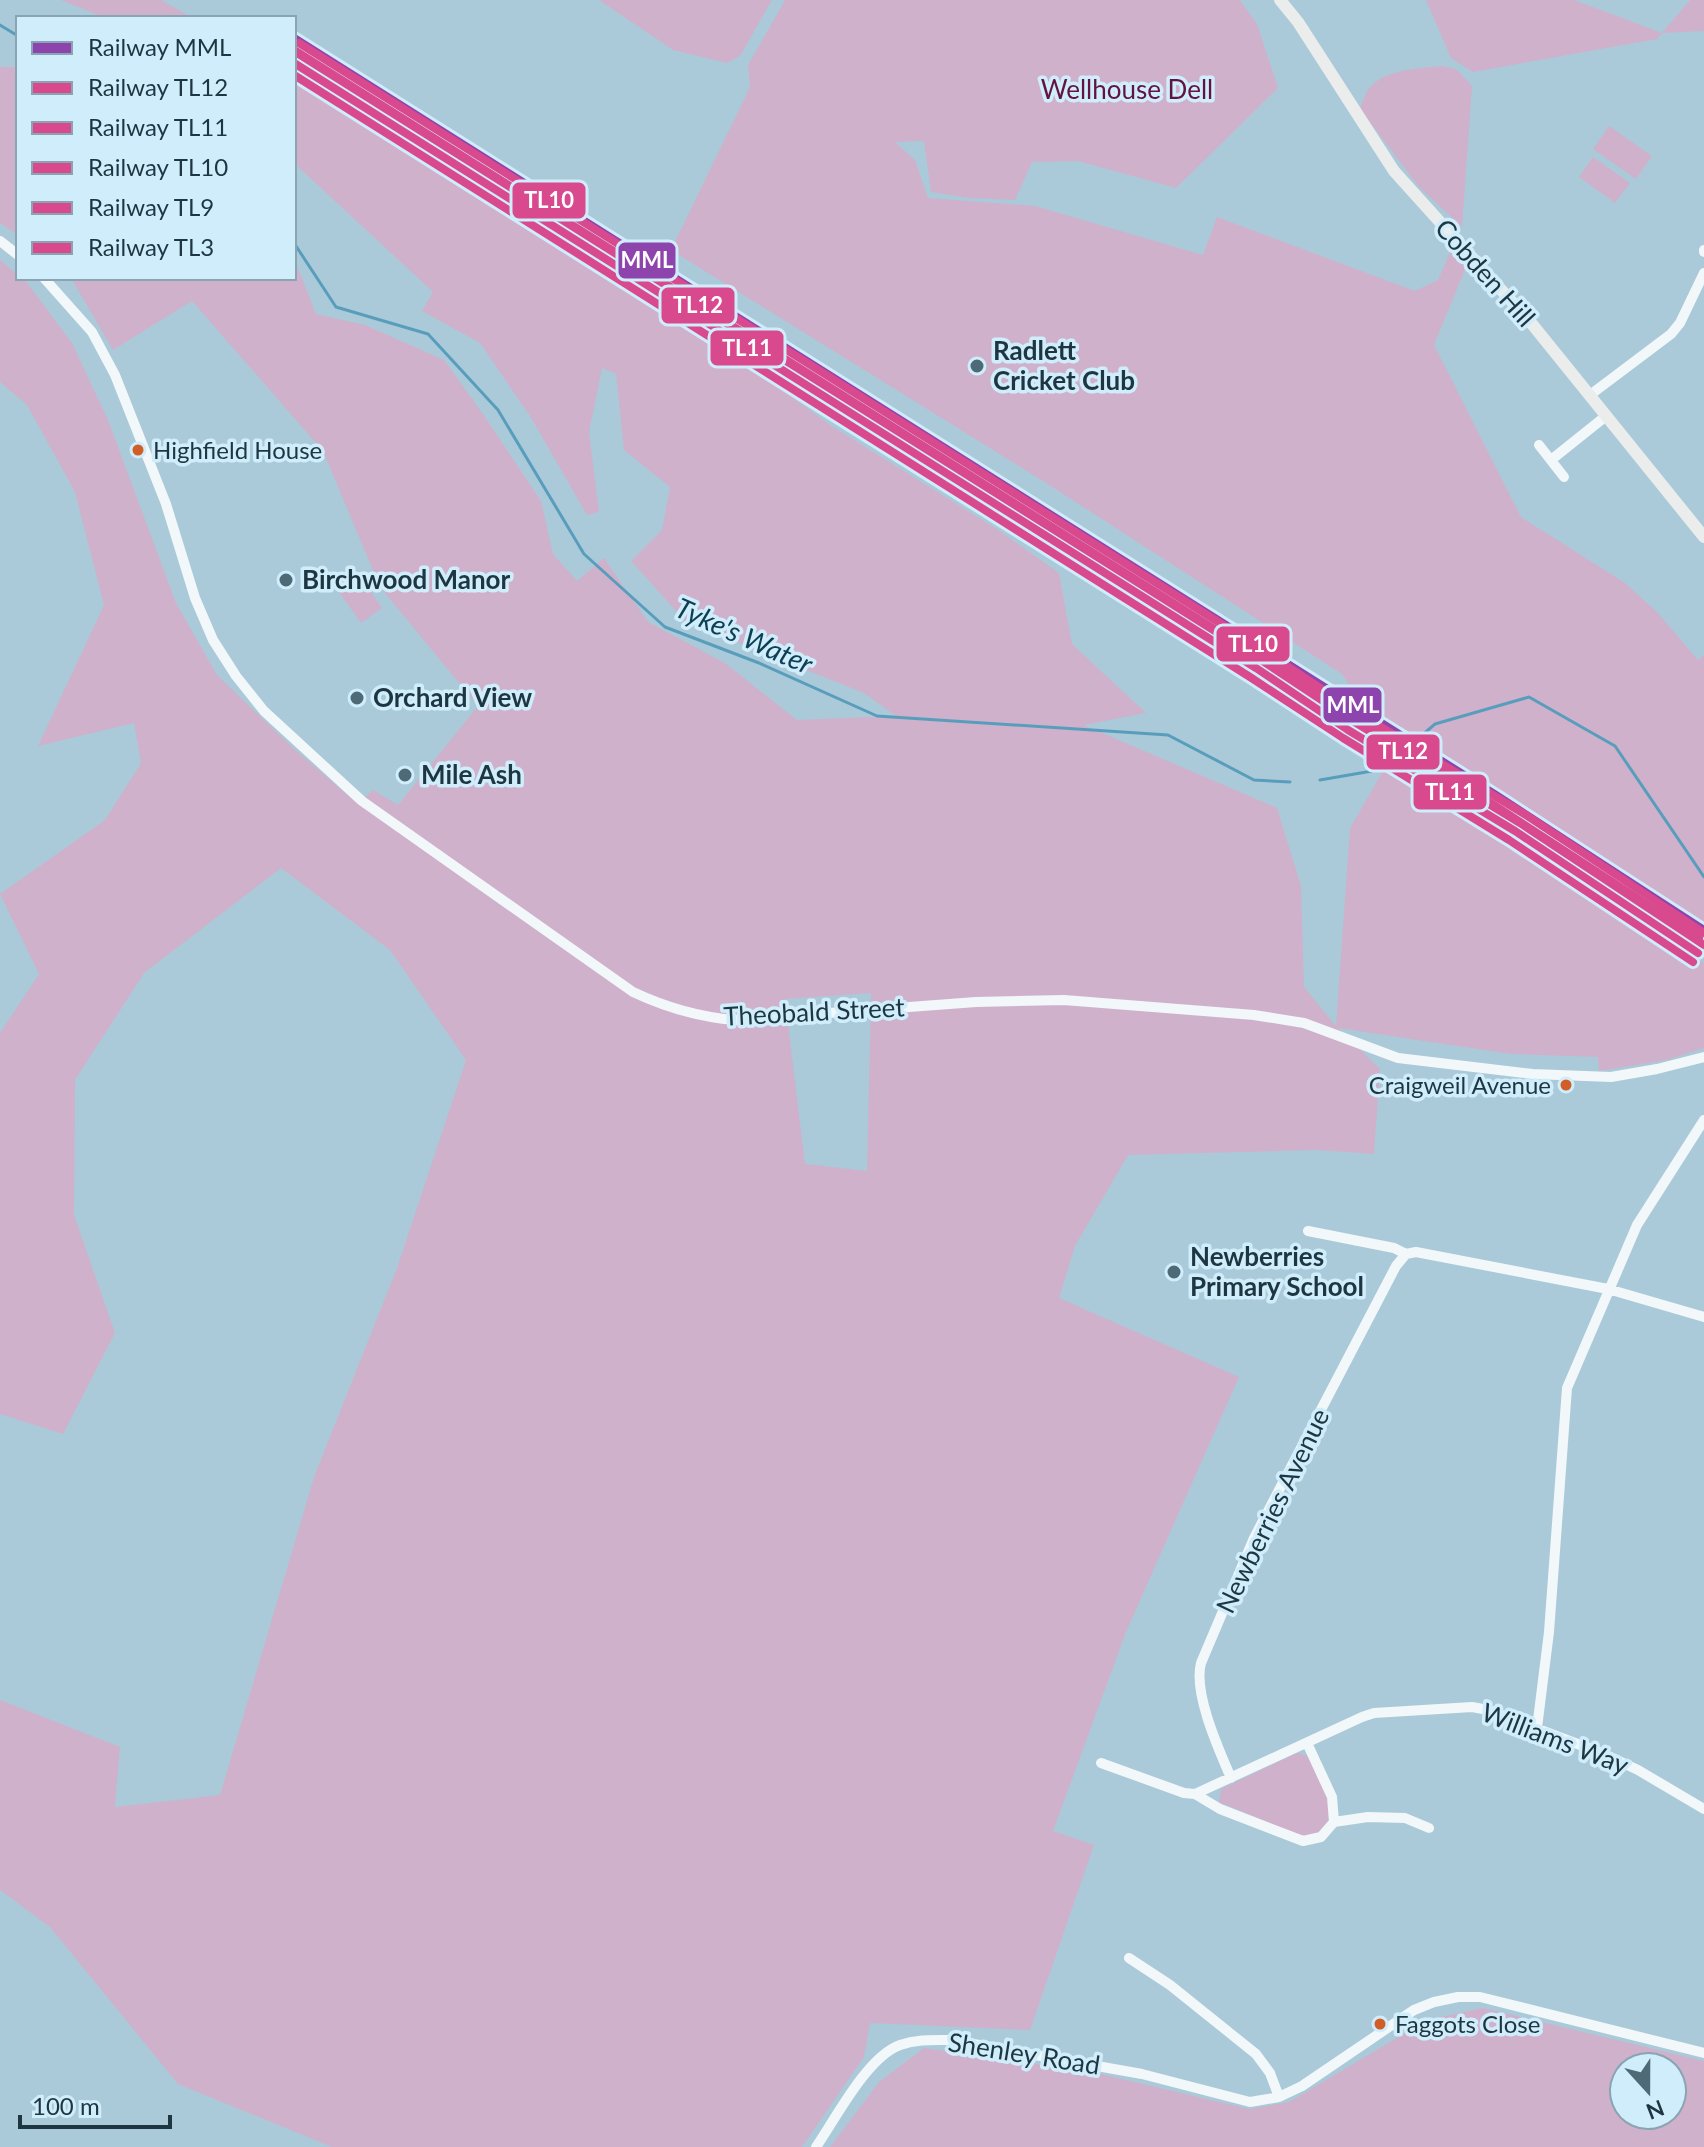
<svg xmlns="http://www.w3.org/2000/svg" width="1704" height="2147" viewBox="0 0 1704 2147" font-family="Lato,sans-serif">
	<rect width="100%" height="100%" fill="#aacad9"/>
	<path fill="#cfb1cc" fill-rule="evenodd" d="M61 0H161L193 18H105Z
		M599 0H772L740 56 727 63 673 50Z
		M785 0H1240L1257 24 1278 88 1176 188 1078 161 1032 162 1015 200 969 198 931 192 924 141 895 142 915 160 928 198 1035 206 1203 255 1217 217 1415 291 1438 280 1451 250 1466 267 1434 345 1521 517 1625 583 1657 612 1698 660 1704 655V924L1425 745 1364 709 1342 674 1043 481 671 250 750 87 748 65Z
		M1426 0H1574L1662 33 1690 0H1704V31L1662 33 1657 39 1473 72 1451 58Z
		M1442 66 1456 69 1472 86 1462 227 1419 187 1360 109C1363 101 1366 90 1372 85 1389 69 1420 68 1442 66Z
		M0 67H18V235L0 223Z
		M294 74 564 253 721 345 830 425 997 529 1059 573 1072 644 1146 713 1084 725 1277 808 1301 886 1304 987 1336 1026 1350 828 1383 771 1553 867 1704 963V1048L1667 1060 1599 1071 1598 1057 1511 1054 1338 1028 1380 1069 1374 1154 1317 1150 1128 1155 1075 1246 1059 1298 1239 1377 1126 1632 1053 1831 1094 1845 1030 2030 870 2023 864 2057 802 2147H332L178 2084 50 1927 0 1890V1700L120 1747 115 1807 220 1795 314 1477 397 1268 466 1060 390 950 281 868 144 973 75 1080 74 1215 115 1333 63 1434 0 1414V1033L39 974 0 894 105 820 141 763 134 723 38 746 104 605 75 492 27 405 0 382V260L18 275V278L25 280 72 343 108 420 176 603 217 675 292 747 358 804 373 790 398 805 478 706 380 587 323 451 192 301 113 350 71 278H294V258L316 314 365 325 444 360 485 417 541 501 553 554 577 581 604 558 648 622 725 663 797 720 896 716 864 693 686 622 631 561 662 530 670 487 624 450 616 374 602 368 589 432 599 512 587 515 530 416 480 343 422 311 433 292 294 163ZM871 993 867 1171 805 1164 785 999Z
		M1609 126 1652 156 1636 179 1593 149Z
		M1593 157 1630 183 1615 203 1579 177Z
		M356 570 382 608 361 623 334 585Z
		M1297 1753 1308 1756C1323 1786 1350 1821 1306 1838L1219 1802 1221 1789Z
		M1483 2008 1704 2061V2147H830L879 2082 924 2048 1092 2072 1249 2109 1289 2102 1427 2020ZM1672 2067V2115H1624V2067Z"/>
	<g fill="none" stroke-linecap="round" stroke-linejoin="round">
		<path stroke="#589ebc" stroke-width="3" d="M0 25 18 36
			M294 243 336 307 428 334 498 410 584 554 665 627 759 663 877 716 1168 735 1254 780 1290 782
			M1420 737 1435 724 1529 697 1615 746 1704 877
			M1320 780 1372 771 1390 761"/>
		<path stroke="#f2f7f9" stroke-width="10" d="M0 241 18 255
			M1704 250V252
			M44 278 92 332 115 375 166 504 195 598 213 640 236 676 264 711 362 801 633 992C667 1008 698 1017 735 1020L976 1002 1064 1000 1254 1015 1304 1023 1398 1058 1533 1074 1611 1077 1657 1069 1704 1057
			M1590 395 1671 334 1680 323 1704 273
			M1539 445 1564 477
			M1551 460 1606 416
			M1308 1231 1394 1248 1406 1254 1416 1252 1608 1289 1704 1317
			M1537 1728 1549 1632 1567 1388 1637 1225 1704 1120
			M1307 1743 1332 1797 1334 1822
			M1101 1763 1184 1793 1195 1794 1362 1717 1374 1713 1472 1707 1488 1710 1604 1754 1638 1770 1704 1809
			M1231 1778C1219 1750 1193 1693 1201 1663L1254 1538 1396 1266 1406 1254
			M1195 1794 1220 1809 1303 1841 1321 1837 1334 1822 1368 1817 1405 1818 1429 1828
			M1129 1958 1170 1985 1256 2054 1270 2073 1279 2097
			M816 2147C836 2118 867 2057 900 2045 917 2039 933 2040 951 2040L1142 2074 1250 2102 1279 2097 1302 2086 1414 2010 1434 2002 1458 1997H1480L1704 2053"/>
		<path stroke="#ebecec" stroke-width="12" d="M1280 0 1298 22 1394 171 1532 324 1704 537"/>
		<defs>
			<path id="rail-1" d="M294 38 1499 797 1704 930"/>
			<path id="rail-2" d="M294 51 1261 660 1353 721 1520 823 1704 945"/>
			<path id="rail-3" d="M294 63 1256 668 1348 730 1515 831 1698 953"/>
			<path id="rail-4" d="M299 43 1266 652 1358 713 1526 815 1704 933"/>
			<path id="rail-5" d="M294 75 1250 677 1343 738 1509 840 1693 962"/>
			<path id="rail-6" d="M294 50 1494 805 1699 938"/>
		</defs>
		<use href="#rail-1" stroke="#d0edfc" stroke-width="14"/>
		<use href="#rail-2" stroke="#d0edfc" stroke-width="14"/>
		<use href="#rail-3" stroke="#d0edfc" stroke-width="14"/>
		<use href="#rail-4" stroke="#d0edfc" stroke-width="14"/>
		<use href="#rail-5" stroke="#d0edfc" stroke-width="14"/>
		<use href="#rail-6" stroke="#d0edfc" stroke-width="14"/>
		<use href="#rail-1" stroke="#8e44ad" stroke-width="8"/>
		<use href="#rail-2" stroke="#d9498d" stroke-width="8"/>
		<use href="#rail-3" stroke="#d9498d" stroke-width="8"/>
		<use href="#rail-4" stroke="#d9498d" stroke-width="8"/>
		<use href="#rail-5" stroke="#d9498d" stroke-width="8"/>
		<use href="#rail-6" stroke="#d9498d" stroke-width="8"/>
	</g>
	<g fill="#4f6a77" stroke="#d0edfc" stroke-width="3">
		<circle cx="977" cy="366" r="8"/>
		<circle cx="286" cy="580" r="8"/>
		<circle cx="357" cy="698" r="8"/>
		<circle cx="405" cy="775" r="8"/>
		<circle cx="1174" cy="1272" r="8"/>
	</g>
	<g fill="#d25e27" stroke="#d0edfc" stroke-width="3">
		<circle cx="138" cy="450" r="7"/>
		<circle cx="1566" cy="1085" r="7"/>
		<circle cx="1380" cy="2024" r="7"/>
	</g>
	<g text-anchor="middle" stroke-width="7" stroke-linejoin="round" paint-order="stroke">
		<g font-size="24" fill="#1e3642" stroke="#d0edfc" text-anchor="start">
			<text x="153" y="459">Highfield House</text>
			<text x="1551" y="1094" text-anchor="end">Craigweil Avenue</text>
			<text x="1395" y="2033">Faggots Close</text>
		</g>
		<g font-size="26" fill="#631342" stroke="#d0edfc">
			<text x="1127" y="99">Wellhouse Dell</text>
		</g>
		<g font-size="26" fill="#1e3642" stroke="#d0edfc">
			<text transform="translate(1485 273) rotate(48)" y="9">Cobden Hill</text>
			<text transform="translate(814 1012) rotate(-3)" y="9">Theobald Street</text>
			<text transform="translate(1273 1511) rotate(-64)" y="9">Newberries Avenue</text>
			<text transform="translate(1555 1739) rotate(21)" y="9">Williams Way</text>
			<text transform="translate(1024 2054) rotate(9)" y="9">Shenley Road</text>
		</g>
		<g font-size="26" font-weight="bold" fill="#1e3642" stroke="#d0edfc" text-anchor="start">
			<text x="993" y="360">Radlett<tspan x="993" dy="30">Cricket Club</tspan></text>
			<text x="302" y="589">Birchwood Manor</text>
			<text x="373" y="707">Orchard View</text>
			<text x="421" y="784">Mile Ash</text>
			<text x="1190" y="1266">Newberries<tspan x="1190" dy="30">Primary School</tspan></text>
		</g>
		<g font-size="28" font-style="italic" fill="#0d3e52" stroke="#d0edfc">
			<text transform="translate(744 636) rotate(24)" y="10">Tyke's Water</text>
		</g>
	</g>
	<g stroke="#d0edfc" stroke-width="3">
		<rect x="511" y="181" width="76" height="39" rx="8" fill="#d9498d"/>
		<rect x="617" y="241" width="60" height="39" rx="8" fill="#8e44ad"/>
		<rect x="660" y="286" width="76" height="39" rx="8" fill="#d9498d"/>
		<rect x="709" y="329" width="76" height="38" rx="8" fill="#d9498d"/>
		<rect x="1215" y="625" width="76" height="38" rx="8" fill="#d9498d"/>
		<rect x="1322" y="686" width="61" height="38" rx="8" fill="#8e44ad"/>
		<rect x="1365" y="733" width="76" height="38" rx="8" fill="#d9498d"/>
		<rect x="1412" y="773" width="76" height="38" rx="8" fill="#d9498d"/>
	</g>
	<g font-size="22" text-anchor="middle" font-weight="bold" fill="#fff">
		<text x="549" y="208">TL10</text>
		<text x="647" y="268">MML</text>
		<text x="698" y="313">TL12</text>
		<text x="747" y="356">TL11</text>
		<text x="1253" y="652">TL10</text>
		<text x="1353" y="713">MML</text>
		<text x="1403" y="759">TL12</text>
		<text x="1450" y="800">TL11</text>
	</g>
	<rect x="16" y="16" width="280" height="264" fill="#d0edfc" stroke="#89a4b2" stroke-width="2"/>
	<rect x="32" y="42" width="40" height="12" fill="#8e44ad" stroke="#89a4b2" stroke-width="2"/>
	<text x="88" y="56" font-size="24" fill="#1e3642">Railway MML</text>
	<rect x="32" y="82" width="40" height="12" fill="#d9498d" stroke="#89a4b2" stroke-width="2"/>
	<text x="88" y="96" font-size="24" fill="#1e3642">Railway TL12</text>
	<rect x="32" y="122" width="40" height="12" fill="#d9498d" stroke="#89a4b2" stroke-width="2"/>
	<text x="88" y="136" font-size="24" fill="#1e3642">Railway TL11</text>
	<rect x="32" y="162" width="40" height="12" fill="#d9498d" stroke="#89a4b2" stroke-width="2"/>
	<text x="88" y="176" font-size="24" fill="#1e3642">Railway TL10</text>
	<rect x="32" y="202" width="40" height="12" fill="#d9498d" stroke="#89a4b2" stroke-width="2"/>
	<text x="88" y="216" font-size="24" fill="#1e3642">Railway TL9</text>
	<rect x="32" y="242" width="40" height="12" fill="#d9498d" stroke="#89a4b2" stroke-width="2"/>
	<text x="88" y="256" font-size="24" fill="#1e3642">Railway TL3</text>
	<g transform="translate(1648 2091) rotate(159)"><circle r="38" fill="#d0edfc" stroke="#89a4b2" stroke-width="2"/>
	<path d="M0-6L14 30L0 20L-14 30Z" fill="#4f6a77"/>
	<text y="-12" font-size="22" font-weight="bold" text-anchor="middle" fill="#1e3642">N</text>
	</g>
	<path d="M20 2115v12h150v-12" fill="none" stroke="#1e3642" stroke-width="4"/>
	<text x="32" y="2115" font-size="24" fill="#1e3642" stroke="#d0edfc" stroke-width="6" paint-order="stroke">100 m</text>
</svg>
